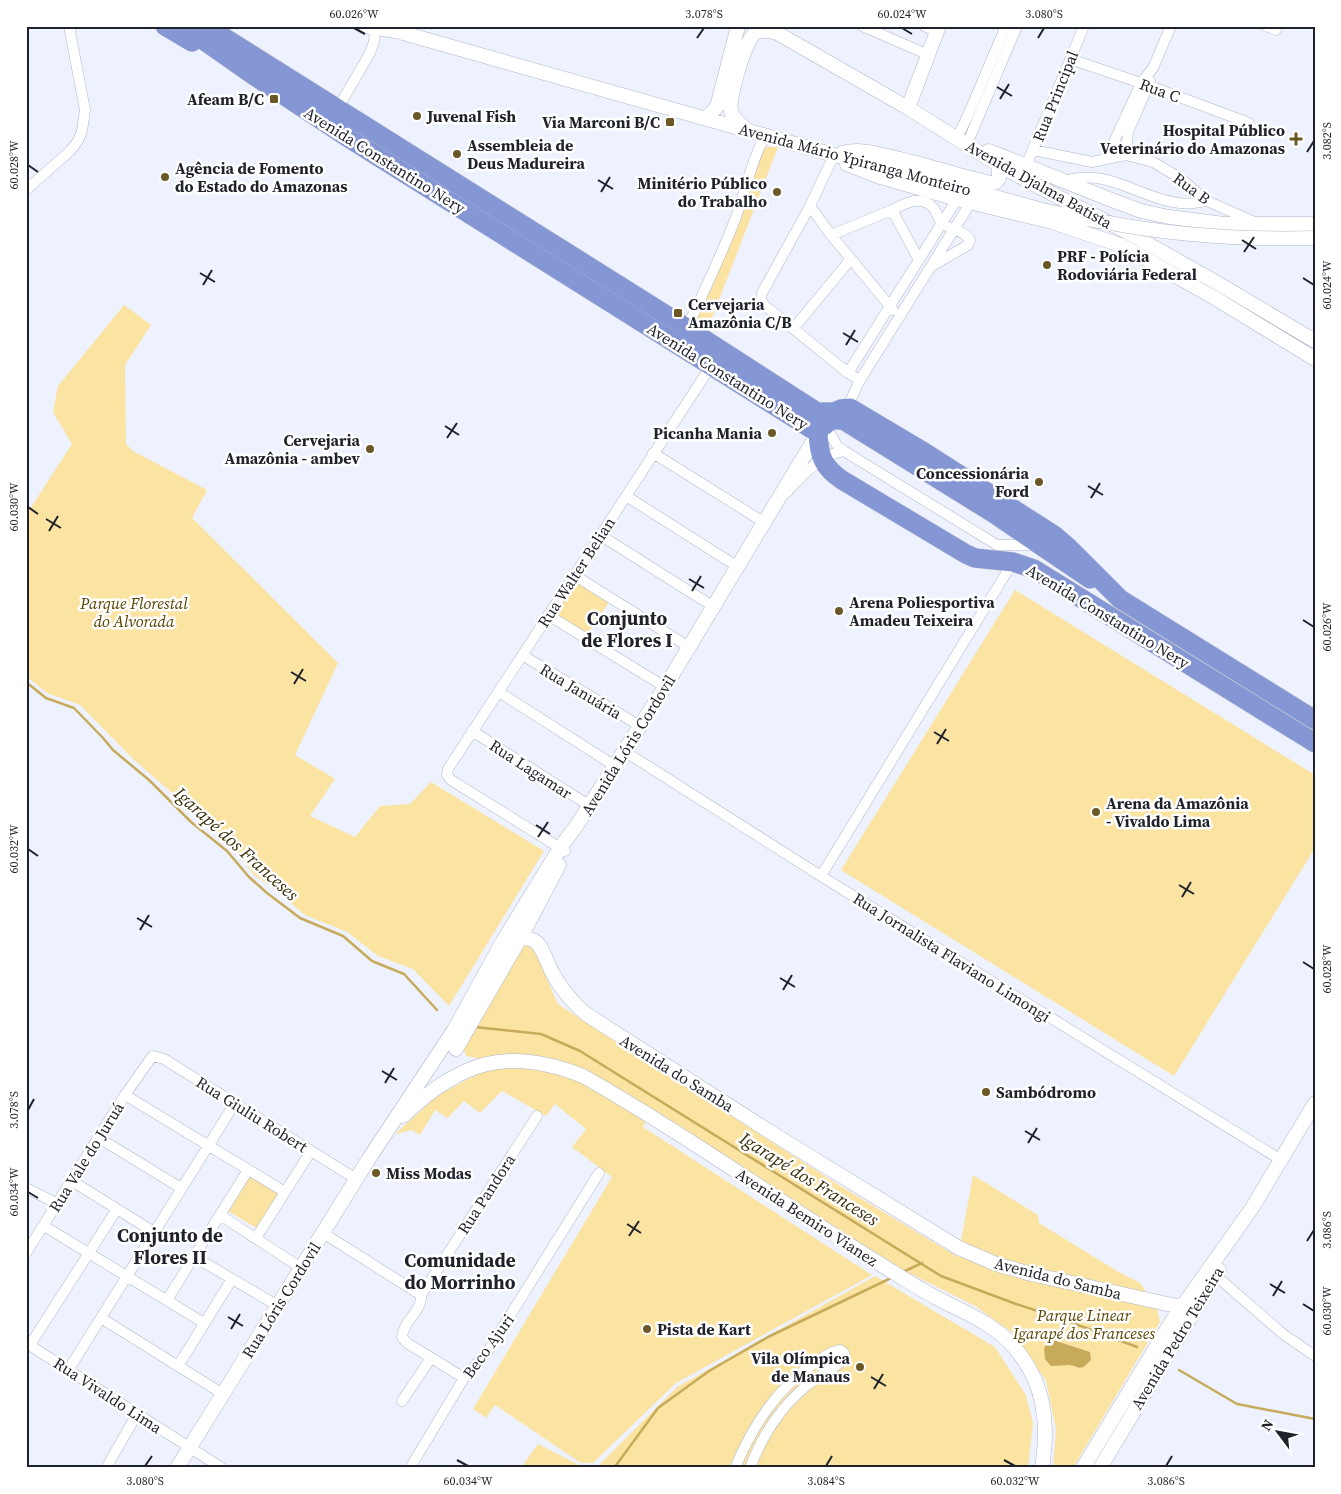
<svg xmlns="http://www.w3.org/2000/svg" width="1341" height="1494" viewBox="0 0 1341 1494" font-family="'Source Serif 4',serif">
	<rect width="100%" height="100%" fill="#eef2ff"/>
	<path fill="#fbe3a2" d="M762 147H778L707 331 693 322Z
		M124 305 151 325 125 365 126 444 133 451 207 490 192 518 338 663 295 755 335 779 310 816 355 837 380 806 410 804 431 782 544 851 449 1006 413 969 378 956 347 932 305 915 274 889 253 874 233 846 133 759 80 705 47 693 26 676V515L72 444 53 412 58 386Z
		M570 575 611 599 585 638 545 614Z
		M1015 590 1315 775V848L1174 1076 841 870Z
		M524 944 534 950 558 1004 842 1187 958 1257 973 1175 1038 1215 1039 1223 1117 1271 1140 1283 1157 1308 1160 1322 1073 1468H1053L1056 1429 1046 1381 1014 1334 975 1306 895 1266 653 1110 643 1127 872 1275 676 1383 593 1463H581L495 1405 486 1418 473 1409 612 1177 572 1147 586 1129 555 1104 546 1116 502 1091 480 1113 464 1101 448 1118 435 1110 420 1135 412 1130 395 1134 437 1096 466 1080 487 1070 476 1058 466 1056 463 1046Z
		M248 1175 280 1194 258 1229 226 1210Z
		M875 1276 995 1347 1026 1395 1033 1423 1028 1468H596L677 1387Z
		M538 1444 585 1468H521Z"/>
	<path fill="#c7ab5b" d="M1053 1340 1090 1352 1091 1360C1079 1372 1082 1367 1069 1365 1063 1365 1057 1366 1051 1366L1045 1359 1044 1349 1046 1344Z"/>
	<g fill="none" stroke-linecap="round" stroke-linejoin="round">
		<path stroke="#c7ab5b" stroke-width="2.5" d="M26 682 46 698 74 708 103 738 113 750 149 780 191 822 227 851 249 877 267 893 300 918 343 936 372 961 404 974 437 1010
			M475 1027 541 1034 580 1051 941 1276 1016 1304 1062 1319 1137 1347
			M903 1272 922 1263
			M1179 1370 1237 1404 1315 1419
			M614 1468 658 1408 709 1371 768 1337 891 1278"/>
		<defs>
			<path id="street" d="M862 26 929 55
				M924 26 937 31
				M1266 26 1276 30
				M1070 59 1150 86 1249 123
				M338 108 370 53 374 42 375 26
				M957 138 969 113 1006 26
				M967 144 1017 26
				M1033 150 1092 162 1126 155 1153 162 1180 178 1207 201 1257 223
				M834 155 810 206 762 293 761 299 764 305 848 373 860 380
				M1126 155 1128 132 1150 81
				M1106 159 1141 83 1153 68 1171 26
				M1026 166 1084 26
				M1065 181C1106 168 1135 195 1173 202 1185 205 1195 203 1207 201
				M26 190 70 151 78 141 82 131 85 110 69 26
				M892 210C906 203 923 193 935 210 937 214 939 221 943 224 951 230 964 230 970 240L968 245 932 266
				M831 235 892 210 919 260
				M851 259 893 310
				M680 323H687L693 315C708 283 723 251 736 217 743 198 755 148 767 135
				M793 329 851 259 831 235 810 206
				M848 373 957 199
				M847 408 860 380 971 202
				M823 422 838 447 844 451 997 545H1037
				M653 453 765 523
				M787 492C802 476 821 454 844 451
				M626 496 738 567
				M600 535 714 607
				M574 575 689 647
				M548 615 665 687
				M522 655 640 726
				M499 692 615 766
				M472 731 590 806
				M624 751 821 876 1281 1160
				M565 851 451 780 447 775 448 769 711 366
				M821 876 1013 562
				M125 1095 285 1192
				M99 1138 181 1188
				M72 1181 154 1232
				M26 1188 58 1204
				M220 1215 301 1268
				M44 1226 204 1323
				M323 1233 421 1295
				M256 1238 311 1151
				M26 1253 125 1095 151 1058 153 1056 164 1059 356 1179
				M195 1257 278 1306
				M1215 1275 1283 1334 1315 1356
				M167 1300 248 1170
				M101 1318 223 1394
				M26 1343 222 1468
				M30 1345 117 1209
				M178 1366 232 1279
				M69 1369 235 1103
				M464 1378 407 1343 402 1337C403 1321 423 1310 421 1295L537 1116
				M402 1401 431 1358
				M106 1468 137 1414
				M410 1468 464 1378 488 1351 599 1173
				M735 1468C753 1425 777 1388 816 1362 824 1357 831 1351 840 1350L844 1353 845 1357 841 1362C829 1371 816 1378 805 1387 779 1409 762 1436 750 1468"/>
			<path id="secondary" d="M366 26 395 31
				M387 26 403 33 834 155 904 172 1050 212 1099 221
				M765 26 908 108 999 165 1039 187 1127 232 1219 284 1315 341
				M908 108 939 26
				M706 118 717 107 738 26
				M746 129C740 124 733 119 731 111 728 99 745 40 755 33 760 29 767 31 774 32
				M989 151 1109 199 1141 211 1169 217 1224 224H1315
				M842 153C861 148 877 154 896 158 928 165 959 176 991 183L996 182 999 178V165
				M847 164 877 176 957 199 1052 222 1123 246 1213 297 1315 359
				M503 941C543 932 538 945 553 974 562 990 572 1002 586 1014L775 1135 959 1248 996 1264 1031 1274 1181 1307
				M456 1049 521 937 559 865
				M403 1116C460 1061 508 1046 583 1076 685 1134 781 1203 880 1264 898 1275 916 1287 935 1297 964 1313 991 1321 1014 1347 1045 1383 1049 1423 1042 1468
				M177 1468 368 1160 454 1030 503 941 560 848 577 825 665 687 818 433
				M1083 1468 1172 1321 1252 1208 1315 1103
				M1100 1468 1219 1270"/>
			<path id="highway" d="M165 26 192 42
				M183 26 253 75 350 139 818 433
				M206 26 679 323 817 412H834L841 409 850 408 924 452 1054 535 1068 547 1120 599 1315 720
				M824 426 831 420H843L993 513 1090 579
				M818 433C819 456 823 467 842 480L966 554 975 558 1013 562 1034 569 1315 743"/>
		</defs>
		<use href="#street" stroke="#afb6ca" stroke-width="11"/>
		<use href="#secondary" stroke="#afb6ca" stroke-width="15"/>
		<use href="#highway" stroke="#d2d3d4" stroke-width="20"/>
		<use href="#street" stroke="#fff" stroke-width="10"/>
		<use href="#secondary" stroke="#fff" stroke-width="14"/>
		<use href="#highway" stroke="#8496d4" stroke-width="19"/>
		<defs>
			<path id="secondary-bridge" d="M1099 221C1170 235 1242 240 1315 238"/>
		</defs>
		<use href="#secondary-bridge" stroke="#afb6ca" stroke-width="15" stroke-linecap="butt"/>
		<use href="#secondary-bridge" stroke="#fff" stroke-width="14"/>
	</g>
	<path fill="none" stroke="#1f222a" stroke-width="2" d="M354 28 365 34M902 28 912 34M697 38 704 28M1038 38 1044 28M997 87 1012 96M1000 99 1009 84M1307 152 1314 141M28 165 38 172M598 180 613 189M601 192 610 177M1242 240 1256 249M1244 252 1254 237M200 273 215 282M1303 278 1314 285M203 285 212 270M843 333 858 342M846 345 855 330M445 426 459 435M447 438 457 423M1088 486 1103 495M1091 498 1100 483M28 507 38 514M46 519 61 528M49 531 58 516M689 579 704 588M692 591 701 576M1303 620 1314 627M291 672 306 681M294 684 303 669M934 732 949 741M937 744 946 729M536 825 550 834M538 837 548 822M28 849 38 856M1179 885 1194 894M1182 897 1191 882M137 918 152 927M140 930 149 915M1303 962 1314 969M780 978 795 987M783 990 792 975M382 1071 397 1080M385 1083 394 1068M28 1110 34 1099M1025 1131 1040 1140M1028 1143 1037 1128M28 1192 38 1198M627 1224 641 1233M629 1236 639 1221M1307 1241 1314 1230M1270 1284 1285 1293M1273 1296 1282 1281M1303 1304 1314 1311M228 1317 243 1326M231 1329 240 1314M871 1377 886 1386M874 1389 883 1374M457 1460 468 1466M1004 1460 1015 1466M145 1466 152 1456M826 1466 832 1456M1166 1466 1172 1456"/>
	<g fill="#6a5826" stroke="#fff" stroke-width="2">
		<rect x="269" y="94" width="10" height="10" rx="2.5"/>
		<circle cx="417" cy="116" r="5"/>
		<rect x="665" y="117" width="10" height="10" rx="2.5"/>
		<path d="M1293.5 131.5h5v5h5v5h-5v5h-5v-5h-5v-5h5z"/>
		<circle cx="457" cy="154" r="5"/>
		<circle cx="165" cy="177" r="5"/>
		<circle cx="777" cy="192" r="5"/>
		<circle cx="1047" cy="265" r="5"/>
		<rect x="673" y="308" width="10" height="10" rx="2.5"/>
		<circle cx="772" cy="433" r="5"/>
		<circle cx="370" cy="449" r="5"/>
		<circle cx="1039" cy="482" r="5"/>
		<circle cx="839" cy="611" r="5"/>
		<circle cx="1096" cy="812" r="5"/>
		<circle cx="986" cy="1092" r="5"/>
		<circle cx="376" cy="1173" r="5"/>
		<circle cx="647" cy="1329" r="5"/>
		<circle cx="860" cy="1367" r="5"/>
	</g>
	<g text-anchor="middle" stroke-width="5" stroke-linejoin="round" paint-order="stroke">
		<g font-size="16" fill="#1f222a" stroke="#fff">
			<text transform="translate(1160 90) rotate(20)" y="6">Rua C</text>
			<text transform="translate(1055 96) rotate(-68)" y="6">Rua Principal</text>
			<text transform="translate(855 159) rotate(15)" y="6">Avenida Mário Ypiranga Monteiro</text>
			<text transform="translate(385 160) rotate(32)" y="6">Avenida Constantino Nery</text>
			<text transform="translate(1039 184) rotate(29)" y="6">Avenida Djalma Batista</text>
			<text transform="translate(1192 188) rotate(36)" y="6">Rua B</text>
			<text transform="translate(728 376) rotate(32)" y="6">Avenida Constantino Nery</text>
			<text transform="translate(576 572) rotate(-57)" y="6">Rua Walter Belian</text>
			<text transform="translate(1108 616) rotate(31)" y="6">Avenida Constantino Nery</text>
			<text transform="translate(581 691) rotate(31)" y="6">Rua Januária</text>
			<text transform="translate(628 745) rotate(-58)" y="6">Avenida Lóris Cordovil</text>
			<text transform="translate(531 769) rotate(33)" y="6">Rua Lagamar</text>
			<text transform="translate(952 957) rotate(32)" y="6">Rua Jornalista Flaviano Limongi</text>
			<text transform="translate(677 1073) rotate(32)" y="6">Avenida do Samba</text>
			<text transform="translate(252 1114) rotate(32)" y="6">Rua Giuliu Robert</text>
			<text transform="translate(86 1157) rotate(-58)" y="6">Rua Vale do Juruá</text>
			<text transform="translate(486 1194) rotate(-57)" y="6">Rua Pandora</text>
			<text transform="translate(807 1217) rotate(33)" y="6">Avenida Bemiro Vianez</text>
			<text transform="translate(1058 1278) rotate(14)" y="6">Avenida do Samba</text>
			<text transform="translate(281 1300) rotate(-58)" y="6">Rua Lóris Cordovil</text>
			<text transform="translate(1177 1338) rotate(-59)" y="6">Avenida Pedro Teixeira</text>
			<text transform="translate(488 1346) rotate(-54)" y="6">Beco Ajuri</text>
			<text transform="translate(108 1395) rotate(33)" y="6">Rua Vivaldo Lima</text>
		</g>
		<g font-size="16" font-weight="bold" fill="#1f222a" stroke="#fff" text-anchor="start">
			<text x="264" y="105" text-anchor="end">Afeam B/C</text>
			<text x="427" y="122">Juvenal Fish</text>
			<text x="660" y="128" text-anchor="end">Via Marconi B/C</text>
			<text x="1285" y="136" text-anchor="end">Hospital Público<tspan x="1285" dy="18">Veterinário do Amazonas</tspan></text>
			<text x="467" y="151">Assembleia de<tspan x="467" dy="18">Deus Madureira</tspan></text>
			<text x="175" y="174">Agência de Fomento<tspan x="175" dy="18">do Estado do Amazonas</tspan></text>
			<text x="767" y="189" text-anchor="end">Minitério Público<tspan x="767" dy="18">do Trabalho</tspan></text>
			<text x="1057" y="262">PRF - Polícia<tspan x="1057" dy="18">Rodoviária Federal</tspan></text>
			<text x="688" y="310">Cervejaria<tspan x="688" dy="18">Amazônia C/B</tspan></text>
			<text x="762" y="439" text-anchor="end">Picanha Mania</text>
			<text x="360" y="446" text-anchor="end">Cervejaria<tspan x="360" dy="18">Amazônia - ambev</tspan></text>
			<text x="1029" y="479" text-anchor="end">Concessionária<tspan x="1029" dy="18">Ford</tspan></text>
			<text x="849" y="608">Arena Poliesportiva<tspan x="849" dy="18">Amadeu Teixeira</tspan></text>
			<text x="1106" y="809">Arena da Amazônia<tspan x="1106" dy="18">- Vivaldo Lima</tspan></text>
			<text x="996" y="1098">Sambódromo</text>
			<text x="386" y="1179">Miss Modas</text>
			<text x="657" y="1335">Pista de Kart</text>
			<text x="850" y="1364" text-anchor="end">Vila Olímpica<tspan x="850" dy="18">de Manaus</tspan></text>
		</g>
		<g font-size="16" font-style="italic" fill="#574400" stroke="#fff">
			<text x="134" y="609">Parque Florestal<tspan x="134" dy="18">do Alvorada</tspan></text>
			<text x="1084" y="1321">Parque Linear<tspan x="1084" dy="18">Igarapé dos Franceses</tspan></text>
		</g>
		<g font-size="18" font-style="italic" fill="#3a2e0a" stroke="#fff">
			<text transform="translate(236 844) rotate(42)" y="6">Igarapé dos Franceses</text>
			<text transform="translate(809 1179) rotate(32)" y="6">Igarapé dos Franceses</text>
		</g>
		<g font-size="19" font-weight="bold" fill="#1f222a" stroke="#fff">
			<text x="627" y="625">Conjunto<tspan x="627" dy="22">de Flores I</tspan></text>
			<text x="170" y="1242">Conjunto de<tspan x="170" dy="22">Flores II</tspan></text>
			<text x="460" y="1267">Comunidade<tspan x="460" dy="22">do Morrinho</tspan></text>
		</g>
	</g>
	<rect width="1341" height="1494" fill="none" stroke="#ffffff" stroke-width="55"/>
	<g transform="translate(1278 1432) rotate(302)" stroke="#ffffff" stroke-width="4" paint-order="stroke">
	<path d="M0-4L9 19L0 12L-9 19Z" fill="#1f222a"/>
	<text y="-8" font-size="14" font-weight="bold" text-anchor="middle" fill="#1f222a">N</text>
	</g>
	<rect x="28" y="28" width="1286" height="1438" fill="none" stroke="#1f222a" stroke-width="2"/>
	<g font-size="12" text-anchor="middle" fill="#1f222a">
		<text x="354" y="18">60.026°W</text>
		<text x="704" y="18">3.078°S</text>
		<text x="902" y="18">60.024°W</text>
		<text x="1044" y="18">3.080°S</text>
		<text transform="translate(1327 141) rotate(-90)" y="4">3.082°S</text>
		<text transform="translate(14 165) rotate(-90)" y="4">60.028°W</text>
		<text transform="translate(1327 285) rotate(-90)" y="4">60.024°W</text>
		<text transform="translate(14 507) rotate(-90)" y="4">60.030°W</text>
		<text transform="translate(1327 627) rotate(-90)" y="4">60.026°W</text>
		<text transform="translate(14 849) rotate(-90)" y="4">60.032°W</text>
		<text transform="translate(1327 969) rotate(-90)" y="4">60.028°W</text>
		<text transform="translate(14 1110) rotate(-90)" y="4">3.078°S</text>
		<text transform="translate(14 1192) rotate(-90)" y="4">60.034°W</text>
		<text transform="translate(1327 1230) rotate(-90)" y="4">3.086°S</text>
		<text transform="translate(1327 1311) rotate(-90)" y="4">60.030°W</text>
		<text x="145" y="1485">3.080°S</text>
		<text x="468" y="1485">60.034°W</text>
		<text x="826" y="1485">3.084°S</text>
		<text x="1015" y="1485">60.032°W</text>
		<text x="1166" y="1485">3.086°S</text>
	</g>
</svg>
